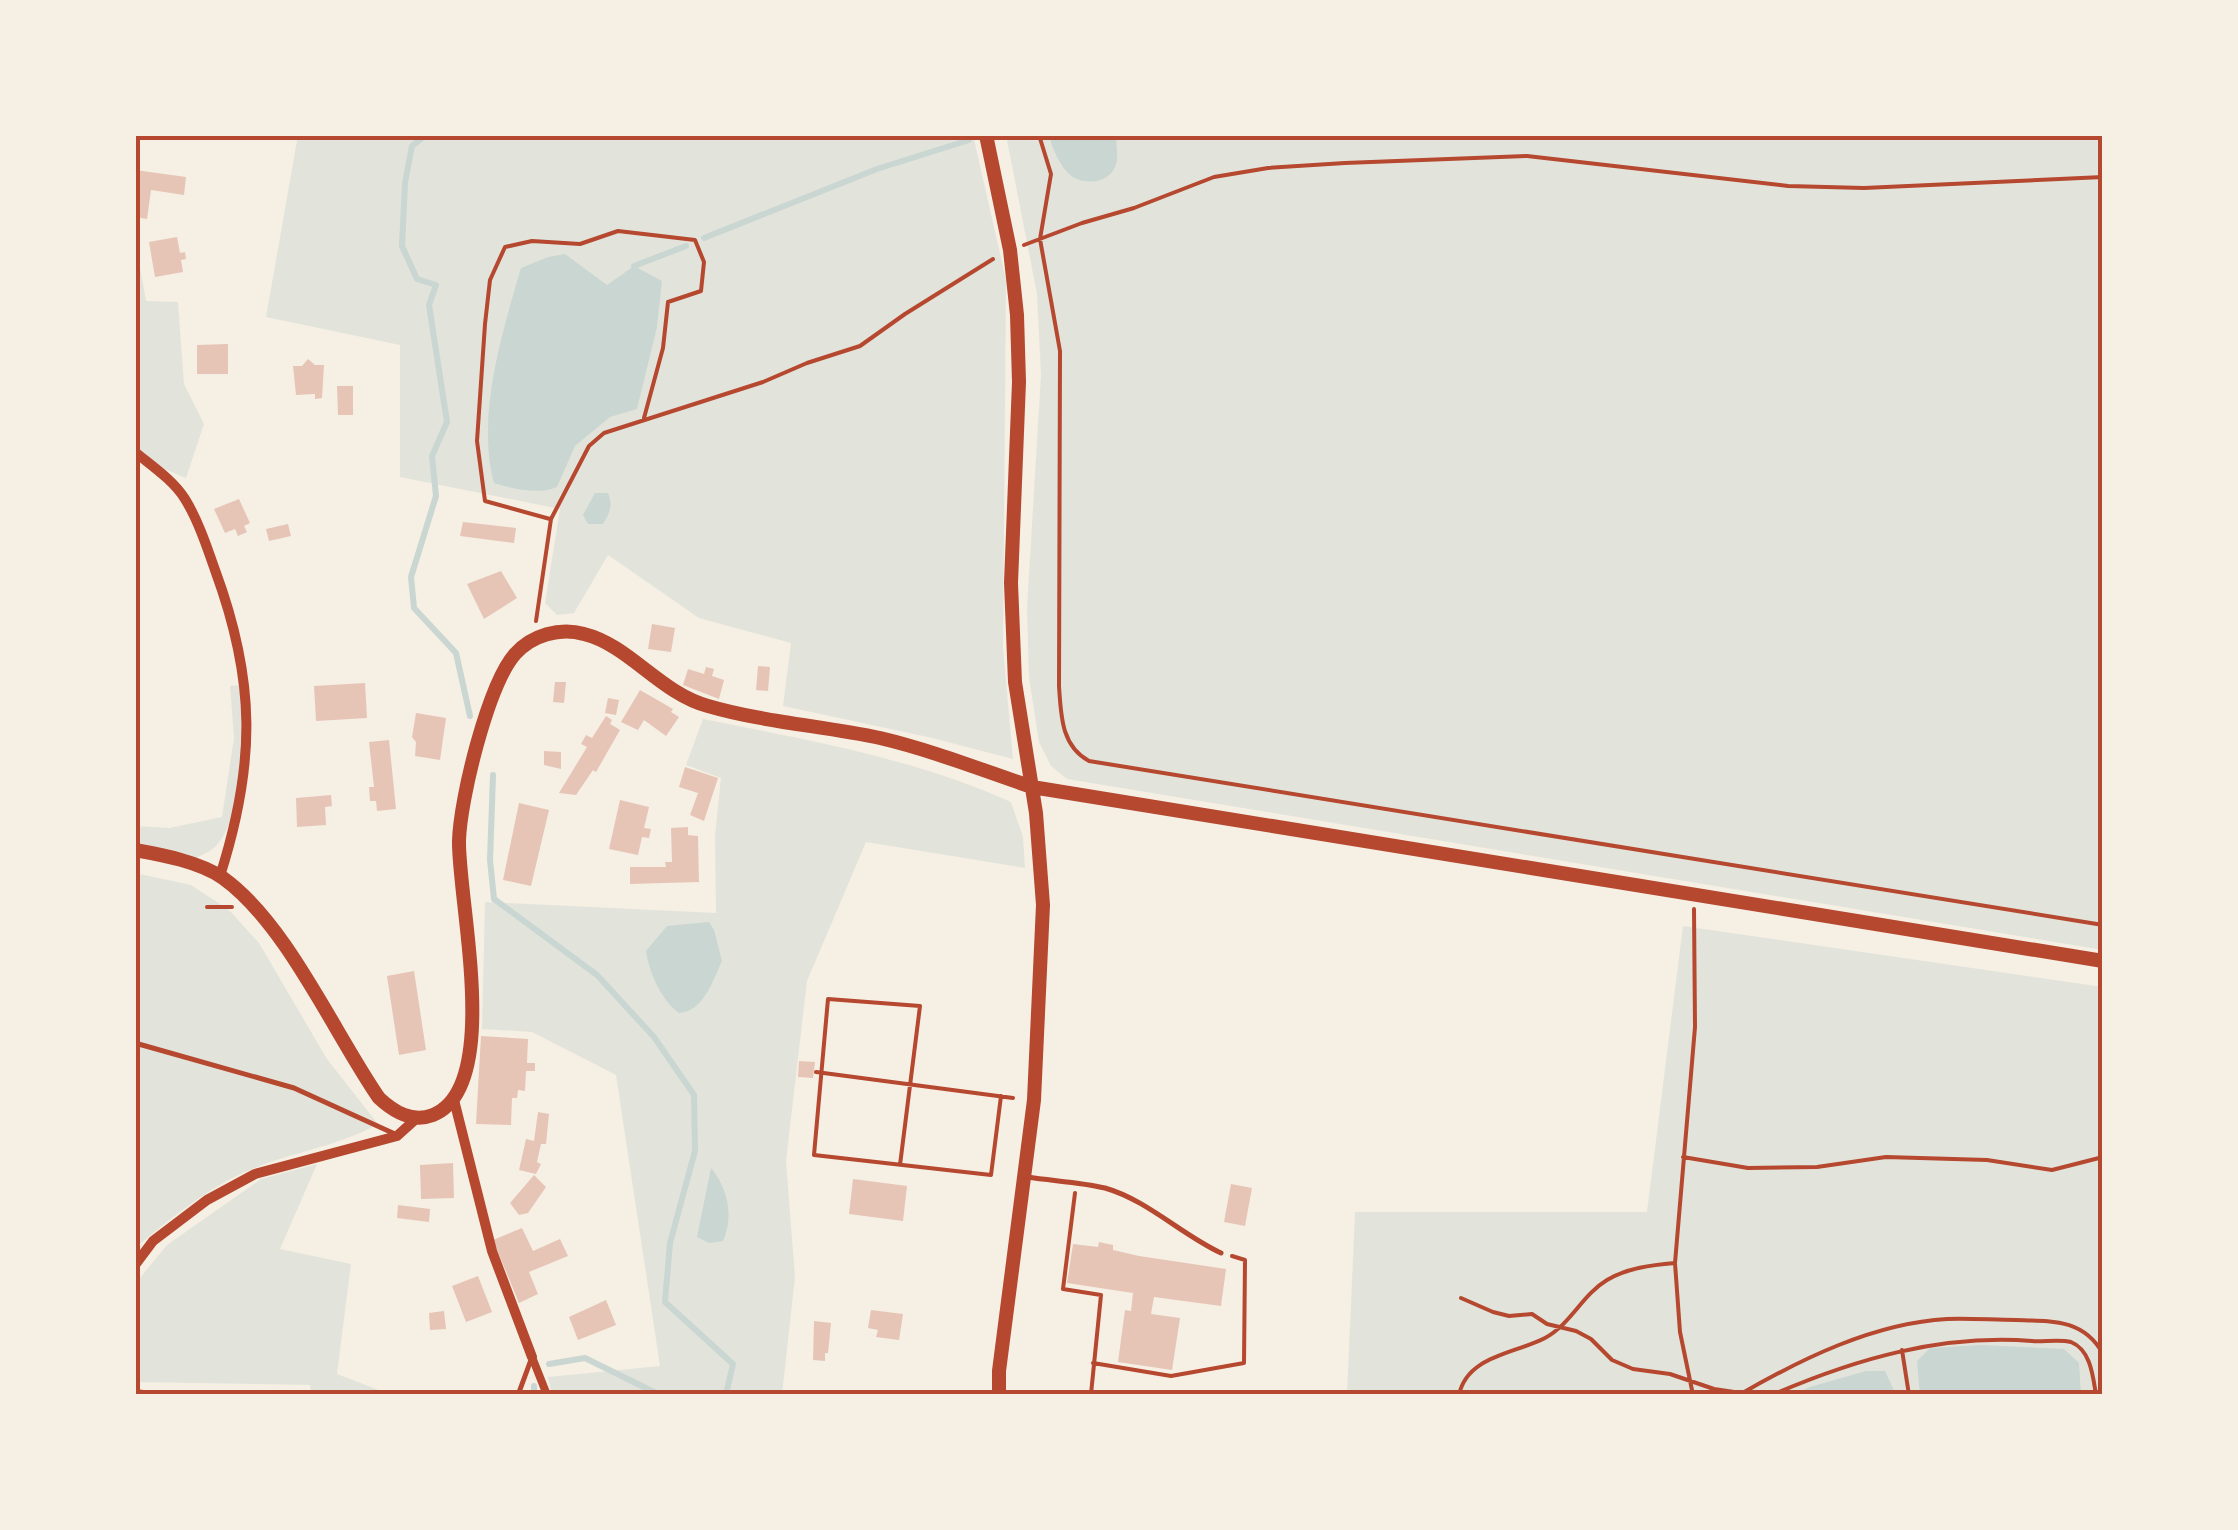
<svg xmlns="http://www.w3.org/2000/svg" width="2238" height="1530" viewBox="0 0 2238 1530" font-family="'Source Sans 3',sans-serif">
	<rect width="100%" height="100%" fill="#f6efe4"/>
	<path fill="#e2e4dc" d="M298 135H973L1006 280 1003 648 1013 759 928 737 783 706 791 643 699 618 608 555 574 613 557 615 545 603 560 509 400 477V345L266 317Z
		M1006 135H2103V950L1067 779 1051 766 1039 742 1029 677 1027 608 1041 375 1037 294Z
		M135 238 146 301 178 302 184 384 204 424 186 478 135 457Z
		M240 685C244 723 244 818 216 846 211 851 202 855 196 858L173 850 135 843V826L169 828 222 817 234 738 230 686Z
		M703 719C808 740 913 758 1011 802L1023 837 1025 868 866 842 807 981 786 1161 795 1277 782 1395H552L548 1377 660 1366 616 1075 532 1032 482 1029 485 902 716 913 715 835 721 778 686 765Z
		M135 873 191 885 229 910 259 943 327 1059 378 1124C339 1146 293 1152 252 1169 210 1186 170 1219 135 1248Z
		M1683 926 2103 987V1395H1347L1355 1212H1647Z
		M317 1164 280 1249 351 1264 337 1374 392 1395H311L310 1385 135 1382V1284L167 1245 261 1179Z"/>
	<path fill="#c9d6d2" d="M1049 135H1116C1116 145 1119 158 1115 167 1108 183 1087 185 1073 177 1061 169 1052 148 1049 135Z
		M565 254 607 285 634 266 662 281 657 327 637 409 610 417 575 446 557 487C539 495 513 489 494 483 476 416 502 333 521 268L548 257Z
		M595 493H608C613 505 610 513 603 524H588L583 515Z
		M709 922 714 930 722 961C712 982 704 1011 679 1013 662 1001 649 973 646 951L667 926Z
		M711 1168C728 1188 734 1217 723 1241L709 1243 697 1237Z
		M1980 1345 2064 1349 2079 1363 2081 1395H1920L1917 1361 1930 1348Z
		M1866 1371H1885L1896 1395H1793L1810 1387Z"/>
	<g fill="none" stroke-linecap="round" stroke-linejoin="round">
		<path stroke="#c9d6d2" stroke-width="6" d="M426 135 412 146 405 183 402 246 417 279 436 285 429 305 447 422 432 456 436 496 411 577 414 608 456 653 470 716
			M704 238 877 169 969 140
			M634 266 686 246
			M493 775 490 860 494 899 597 975 654 1037 694 1095 695 1151 670 1243 665 1302 733 1364 727 1390 722 1395
			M549 1364 585 1358 660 1395
			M534 1395V1386"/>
	</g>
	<path fill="#e6c5b7" d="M135 170 186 177 184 195 151 190 147 219 135 217Z
		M177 237 180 253 185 252 186 259 181 260 183 272 155 277 149 242Z
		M228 344V374H197V345Z
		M308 359 315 365H324L322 398 315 399V394L296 395 293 366H302Z
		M337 386H353V415H338Z
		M239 499 250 523 244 526 247 532 238 536 235 529 225 533 214 509Z
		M463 522 516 528 514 543 460 536Z
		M288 524 291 536 269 541 266 529Z
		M501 571 517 598 484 619 467 584Z
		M652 624 675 628 671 652 648 649Z
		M758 666 770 667 768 691 756 690Z
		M706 667 714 669 712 676 724 680 719 699 683 685 688 669 704 674Z
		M555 682H566L564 703 553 702Z
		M365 683 367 718 316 721 314 686Z
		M640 690 673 709 671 712 679 717 666 736 644 720 638 730 621 722Z
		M608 698 619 700 616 715 605 713Z
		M416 713 446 718 440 760 415 756 416 742 412 737Z
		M606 716 612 720 610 724 620 730 596 772 593 770 576 795 559 793 587 747 581 744 586 735 592 738Z
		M389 740 396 809 377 811 376 801H370L369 787H374L369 742Z
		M544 751 561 752V769L544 765Z
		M685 767 718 778 704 821 690 815 698 793 679 787Z
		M331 795 332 806 325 807 326 825 297 827 296 798Z
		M620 800 649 807 644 828 651 829 649 838 642 837 638 855 609 849Z
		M519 803 549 810 531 886 503 880Z
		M688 827V835L698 836 699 882 630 884V867H666L665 862H672L671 828Z
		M414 971 426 1050 399 1055 387 976Z
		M481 1036 528 1039 527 1063H535V1071H526L525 1091 518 1090 517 1098H512L511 1125 476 1124Z
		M799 1061 815 1062 813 1078 798 1077Z
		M538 1112 549 1114 546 1144H541L537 1162 541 1164 536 1174 519 1170 526 1139 534 1141Z
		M453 1163 454 1198 421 1199 420 1165Z
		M534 1175 546 1187 528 1213 519 1215 510 1203Z
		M853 1179 907 1186 903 1221 849 1214Z
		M1231 1184 1252 1188 1245 1226 1224 1222Z
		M398 1205 430 1209 429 1222 397 1218Z
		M522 1228 533 1251 560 1239 568 1256 529 1272 538 1294 519 1303 493 1240Z
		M1099 1242 1113 1245V1250L1139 1256 1226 1269 1221 1306 1154 1297 1151 1314 1180 1318 1172 1370 1118 1362 1125 1310 1131 1311 1133 1293 1067 1283 1073 1244 1098 1247Z
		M478 1276 492 1312 466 1322 452 1286Z
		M606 1300 616 1325 578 1340 569 1317Z
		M871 1310 903 1314 899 1340 876 1337 878 1330 868 1328Z
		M444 1311 446 1329 430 1330 429 1313Z
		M814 1321 831 1323 828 1353H825V1361L813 1360Z"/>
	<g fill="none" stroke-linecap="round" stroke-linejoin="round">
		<path stroke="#b5482f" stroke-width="4" d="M1039 135 1051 174 1040 239 1060 351 1059 686C1061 715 1061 746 1089 761L2103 925
			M1024 245 1082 223 1134 208 1214 177 1268 168 1345 163 1527 156 1788 186 1864 188 2103 177
			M550 519 485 501 477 441 485 324 490 280 505 247 532 241 580 244 618 231 695 240 704 262 701 291 668 302 663 348 644 418
			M536 621 551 519 589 446 604 433 763 382 807 363 860 346 905 314 993 259
			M207 907H232
			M816 1072 1013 1098
			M1683 1157 1748 1168 1817 1167 1886 1157 1987 1160 2052 1170 2103 1157
			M900 1165 920 1006 828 999 814 1155 991 1175 1001 1096
			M1075 1193 1063 1289 1101 1295 1091 1394
			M1461 1298 1493 1312 1509 1316 1532 1314 1547 1324 1576 1331 1591 1339 1612 1360 1633 1369 1670 1374 1714 1389 1741 1393
			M1902 1350 1909 1395
			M1093 1363 1171 1376 1244 1363 1245 1260 1232 1256
			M1081 1393 1091 1395
			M1459 1395C1467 1356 1514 1354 1545 1338 1571 1324 1582 1295 1607 1280 1627 1268 1652 1265 1675 1263
			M1693 1395 1680 1332 1675 1263 1695 1027 1694 909
			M1739 1395C1801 1359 1874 1323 1947 1319 1970 1318 1993 1320 2016 1320 2052 1321 2084 1319 2103 1354
			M1772 1395C1855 1359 1941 1334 2032 1341 2043 1342 2060 1339 2071 1342 2091 1350 2093 1377 2096 1395"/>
		<path stroke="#b5482f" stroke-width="5" d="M135 1043 294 1088 395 1134
			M1027 1177C1053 1181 1080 1182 1105 1188 1147 1200 1182 1235 1221 1253
			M518 1395 532 1357"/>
		<path stroke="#b5482f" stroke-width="8" d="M532 1357 547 1395"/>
		<path stroke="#b5482f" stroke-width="10" d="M135 452C152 466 173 480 185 499 198 520 207 547 215 570 256 681 256 763 220 876
			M454 1100 492 1251 532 1357
			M135 1265 153 1241 207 1200 255 1174 397 1136 417 1118
			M135 1394 143 1395"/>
		<path stroke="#b5482f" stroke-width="14" d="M986 135 1010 250 1017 315 1019 382 1011 583 1015 682 1036 813 1043 905 1034 1100 999 1371V1395
			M135 850C163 855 200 862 223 878 287 924 334 1033 379 1098 394 1112 412 1123 433 1115 503 1087 458 901 459 841 460 799 488 685 515 654 532 635 560 627 584 634 629 645 660 693 708 706 763 722 823 726 880 738 931 750 982 770 1032 787L2103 961"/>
	</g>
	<rect width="2238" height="1530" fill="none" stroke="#f6efe4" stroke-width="275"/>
	<rect x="138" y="138" width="1962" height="1254" fill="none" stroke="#b5482f" stroke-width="4"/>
</svg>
